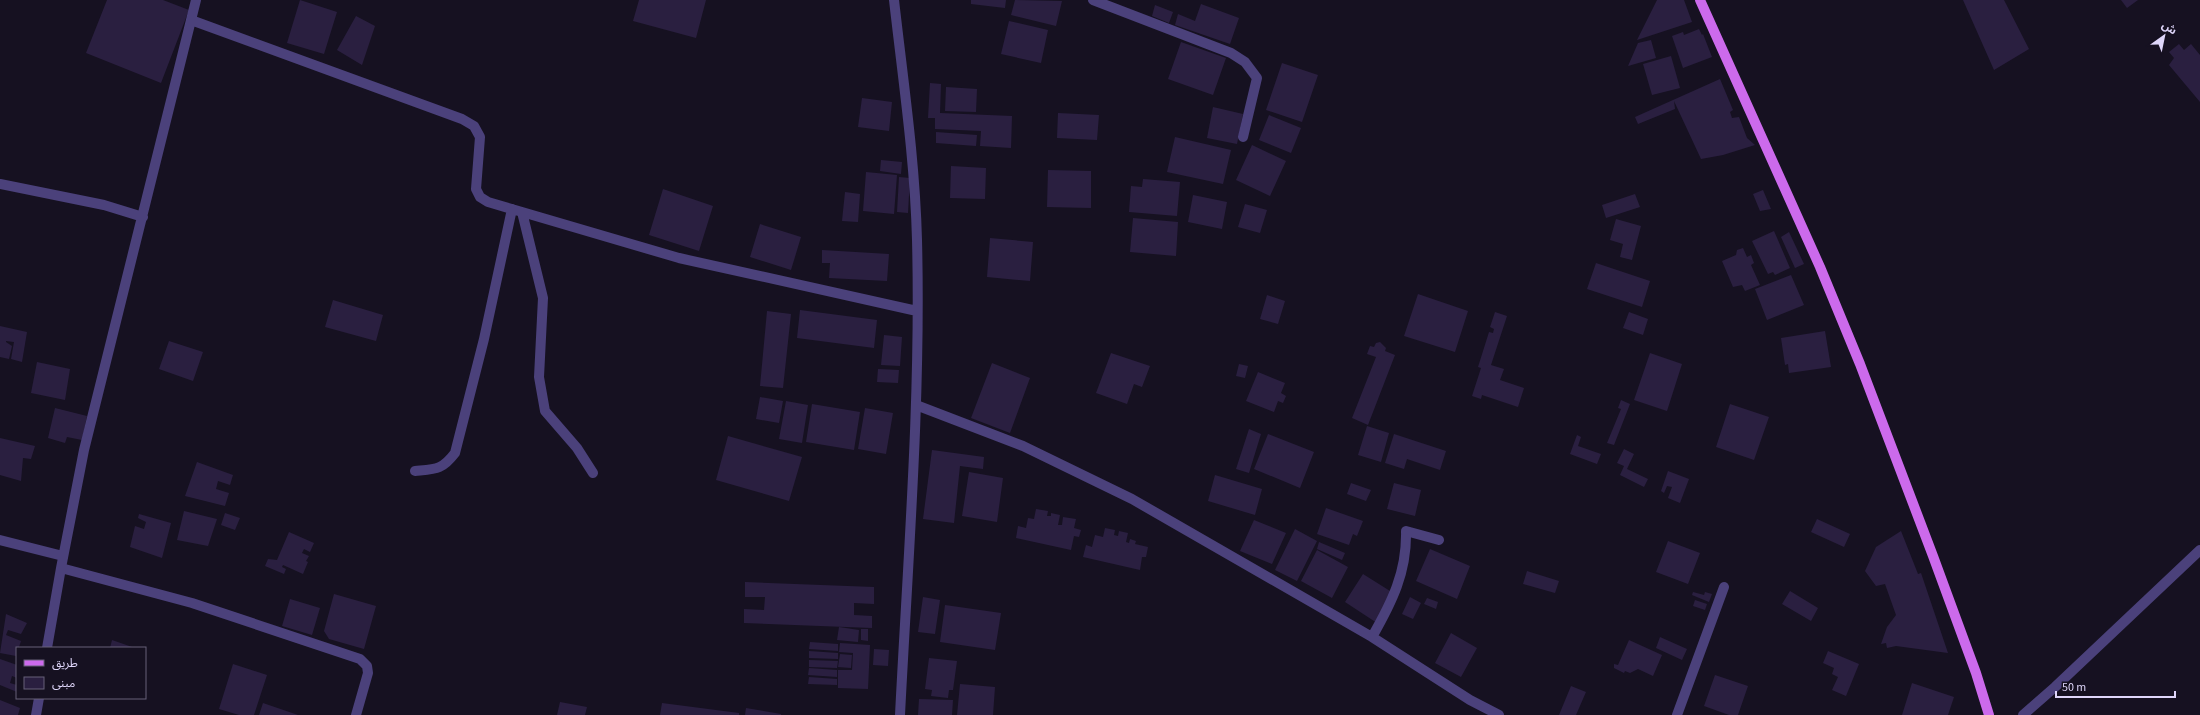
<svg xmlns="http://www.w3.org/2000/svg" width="2200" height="715" viewBox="0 0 2200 715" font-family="'Source Sans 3','Noto Sans Arabic',sans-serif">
	<rect width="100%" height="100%" fill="#161121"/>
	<path fill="#2a1f40" d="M107 0H163L189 10 161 83 86 53Z
		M300 0 337 12 324 54 287 43Z
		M639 0H706L696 38 633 21Z
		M971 0H1006L1005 8 971 4Z
		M1015 0 1062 1 1056 26 1011 15Z
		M1657 0H1684L1692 22 1637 40Z
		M1963 0H2004L2029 49 1994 70Z
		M2121 0H2138L2127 8Z
		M1201 4 1239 18 1230 44 1175 25 1178 14 1195 21Z
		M1155 5 1173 12 1169 23 1152 16Z
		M356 16 375 26 362 65 337 50Z
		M1009 21 1048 30 1041 63 1001 54Z
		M1699 29 1702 35 1703 34 1712 57 1683 68 1672 36 1683 32 1684 35Z
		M1651 40 1656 58 1628 66 1638 43Z
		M1181 42 1226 58 1213 95 1168 79Z
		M2179 44 2184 50 2191 44 2200 55V102L2169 65 2174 58 2169 52Z
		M1671 56 1680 88 1652 95 1643 64Z
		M1282 63 1318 75 1302 122 1266 110Z
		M1720 79 1733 110 1730 112 1732 118 1739 117 1747 138 1755 145 1723 155 1701 159 1674 101 1675 109 1638 124 1635 117Z
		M930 83 941 84 940 113 1012 116 1011 148 980 146 981 131 935 129V118H928Z
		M946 87 977 89 976 112 945 111Z
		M862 98 892 102 889 131 858 127Z
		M1213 107 1243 114 1237 144 1207 138Z
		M1058 113 1099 115 1097 140 1057 138Z
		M1269 115 1301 128 1291 153 1259 140Z
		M936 132 977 135 976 146 936 143Z
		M1175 137 1231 150 1223 184 1167 172Z
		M1252 145 1286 161 1270 196 1236 180Z
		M881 160 902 162 901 174 880 171Z
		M951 166 986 168 985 199 950 198Z
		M1048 170 1091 171V208L1047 207Z
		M866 172 897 175 894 214 863 211Z
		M899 177 910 178 908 213 897 212Z
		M1143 179 1180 182 1177 216 1129 212 1131 186 1142 187Z
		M663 189 713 206 699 251 649 235Z
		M1763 190 1771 209 1760 211 1753 194Z
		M845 192 860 194 858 222 842 221Z
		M1635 194 1640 207 1606 218 1602 205Z
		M1193 195 1227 202 1222 229 1188 222Z
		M1245 204 1267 210 1260 233 1238 227Z
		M1133 218 1178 222 1176 256 1130 252Z
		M1616 219 1641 226 1632 260 1620 257 1623 244 1610 240Z
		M760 224 801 237 791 270 750 257Z
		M1774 231 1790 268 1775 275 1773 272 1768 274 1752 241Z
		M1789 232 1804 264 1795 268 1781 237Z
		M990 238 1033 242 1030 281 987 277Z
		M1743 248 1747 257 1751 255 1754 263 1751 265 1760 285 1745 291 1742 285 1733 287 1722 261 1736 255 1737 250Z
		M822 250 889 254 887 281 829 278 830 263H822Z
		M1596 263 1650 281 1642 307 1587 289Z
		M1791 275 1804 305 1767 320 1755 289Z
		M1418 294 1468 311 1455 352 1404 336Z
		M1267 295 1285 301 1278 324 1260 319Z
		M333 300 383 315 376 341 325 327Z
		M800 310 877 320 874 348 797 338Z
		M767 311 791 314 783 388 760 386Z
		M1495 312 1507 316 1491 365 1504 369 1500 380 1524 388 1518 407 1482 395 1481 399 1472 396 1481 368 1478 367 1489 332 1493 333 1494 329 1490 327Z
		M1629 312 1648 319 1643 335 1623 328Z
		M0 326 27 332 22 362 11 359 14 342 6 341V342L12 346 9 359 0 357Z
		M1825 331 1831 367 1789 373 1788 364 1785 365 1781 338Z
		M884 335 902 337 900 366 881 365Z
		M169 341 203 352 193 381 159 369Z
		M1380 342 1386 348 1385 351 1395 355 1368 425 1352 418 1376 357 1367 354 1370 346 1374 347 1376 343Z
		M1111 353 1150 366 1142 387 1134 384 1127 404 1096 393Z
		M1650 353 1682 364 1667 411 1634 400Z
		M37 362 70 369 65 400 31 393Z
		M992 363 1030 378 1010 433 971 418Z
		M1239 364 1248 366 1245 378 1236 376Z
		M878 369 899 370 898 383 877 382Z
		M1258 372 1285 383 1281 393 1286 396 1283 403 1278 401 1274 412 1246 401Z
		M760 397 783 401 779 423 756 419Z
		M1621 400 1630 404 1614 445 1607 443 1621 409 1618 408Z
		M786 401 808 405 802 443 779 439Z
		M812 404 860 412 854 450 806 442Z
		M1730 404 1769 417 1754 460 1716 447Z
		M55 408 87 416 82 440 67 437 65 443 48 438Z
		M865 408 893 413 886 454 858 449Z
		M1367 426 1389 433 1381 462 1358 455Z
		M1249 429 1261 434 1249 473 1236 469Z
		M1268 434 1314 452 1300 488 1254 469Z
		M1394 434 1446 451 1440 470 1407 459 1404 469 1385 463Z
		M1577 435 1581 437 1578 446 1601 454 1597 464 1570 454Z
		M728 436 802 457 789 501 716 480Z
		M0 438 35 446 31 459 23 458 21 481 0 475Z
		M1624 449 1634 454 1627 469 1648 479 1644 487 1620 475 1624 466 1617 463Z
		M932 450 984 457 983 469 960 466 954 523 923 519Z
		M197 462 233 475 230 485 218 481 216 489 229 493 225 506 185 496Z
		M1668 471 1689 479 1680 503 1668 498 1672 487 1667 486 1664 493 1661 491Z
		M969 472 1003 478 997 522 962 516Z
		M1215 475 1262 489 1255 515 1208 501Z
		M1351 483 1371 490 1366 501 1347 494Z
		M1394 483 1421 490 1415 516 1387 509Z
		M1326 508 1363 521 1357 536 1353 534 1349 545 1317 534Z
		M1036 509 1048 511 1047 516H1051V513L1060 515 1058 525H1062L1063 517 1076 519 1074 528 1081 530 1079 537 1074 536 1071 550 1016 538 1018 526 1026 528 1028 518 1034 519Z
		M184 511 217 519 208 546 177 540Z
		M225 513 240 518 235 530 221 525Z
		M139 514 171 523 162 558 130 547 135 526 144 529 146 522 138 518Z
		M1817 519 1850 534 1844 547 1811 532Z
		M1254 520 1286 533 1272 564 1240 551Z
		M1105 528 1115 530 1114 535 1118 536 1119 531 1128 533 1126 542 1129 543 1130 539 1136 541 1135 544 1148 547 1146 557H1142L1140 570 1083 557 1086 545 1092 547 1095 535 1103 537Z
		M1295 529 1317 541 1297 581 1275 570Z
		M1901 531 1918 574 1921 573 1948 653 1896 646 1887 648 1886 643 1881 644 1887 627 1896 615 1885 584 1876 586 1865 571 1876 547Z
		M289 532 314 543 310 552 304 549 302 553 309 556 306 561 308 562 303 574 283 565 282 567 286 569 284 574 265 566 268 559 277 560Z
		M1668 541 1700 553 1688 584 1656 572Z
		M1319 542 1345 553 1342 560 1317 549Z
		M1430 549 1470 566 1457 599 1416 581Z
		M1317 550 1348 567 1332 598 1301 581Z
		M1527 571 1559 581 1555 593 1523 584Z
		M1363 574 1398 596 1380 625 1345 602Z
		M745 582 874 587V604L854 603V615L872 616V628L744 623V609L764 610 765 597H745Z
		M1790 591 1818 608 1811 621 1782 604Z
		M1693 592 1704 595 1705 592 1712 594 1709 602 1692 595Z
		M334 594 376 606 364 649 329 639 324 631Z
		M923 597 940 600 935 634 918 632Z
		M1410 597 1421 603 1413 619 1402 614Z
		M1427 598 1438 602 1436 609 1424 604Z
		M290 599 320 608 312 635 282 626Z
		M1695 600 1707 604 1705 610 1693 606Z
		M945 605 1001 613 995 650 940 642Z
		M6 614 27 623 21 634 8 630 6 635 21 641 16 656 0 653Z
		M839 627 859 630 858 642 837 640Z
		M861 629H868V641L861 640Z
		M1451 633 1477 648 1461 677 1435 663Z
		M1660 637 1687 649 1682 660 1656 648Z
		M112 640 135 648H110Z
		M1629 640 1662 655 1653 676 1638 669 1630 673 1625 671 1624 673 1614 668V664L1618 665Z
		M810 642 838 644V651L809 649Z
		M840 643 870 645 868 689 838 688V670H852L853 653 839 652Z
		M874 649 889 650 888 666 873 665Z
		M809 651 838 653V659L809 658Z
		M1828 651 1859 664 1846 696 1832 690 1838 677 1832 674 1834 668 1823 663Z
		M840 654 852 655 851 668 838 667Z
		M929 658 957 661 953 690H949L948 698 931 696 932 690 925 689Z
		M0 659 17 665V678L12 676 10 683 17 685V692L0 685Z
		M809 660 838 661 837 668 809 667Z
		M233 664 267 675 254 715H239L219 709Z
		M809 668 837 670V677L808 675Z
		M1715 675 1748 686 1738 715H1729L1704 706Z
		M809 677 837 679V685L808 684Z
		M1912 683 1954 697 1948 715H1902Z
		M960 684 995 687 993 715H957Z
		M1571 686 1586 692 1576 715H1559Z
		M919 699 953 700 952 715H918Z
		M0 700 20 708 18 715H0Z
		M560 702 587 707 585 715H557Z
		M263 703 298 715H259Z
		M662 703 739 713V715H660Z
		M746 708 781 714V715H745Z"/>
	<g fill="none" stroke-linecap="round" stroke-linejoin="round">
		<path stroke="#4b417b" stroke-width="10" d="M894 0C903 80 915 160 917 240 921 398 908 557 900 715
			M1093 0 1231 53 1245 62 1257 78 1243 137
			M191 20 462 119 474 126 480 137 476 189 480 197 488 202 679 258 917 311
			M0 184 104 205 143 217
			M522 212 543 298 539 377 545 411 577 448 593 473
			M916 405 1023 446 1132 499 1372 637 1470 700 1499 715
			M415 471C436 469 442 470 455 453L484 339 512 209
			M0 540 63 556
			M61 568 192 603 360 659 367 666 368 673 356 715
			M1372 637C1392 602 1407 572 1406 531L1439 540
			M47 648 61 568 84 450 196 0
			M36 715 39 698
			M1677 715 1724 587
			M2023 715 2055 687 2200 550"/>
		<path stroke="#cc6aec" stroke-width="10" d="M1700 0 1820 267 1860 364 1933 556 1976 673 1989 715"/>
	</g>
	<rect x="16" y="647" width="130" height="52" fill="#161121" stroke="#666078"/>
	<rect x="24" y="660" width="20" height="6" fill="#cc6aec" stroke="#666078"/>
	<text x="52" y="667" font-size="12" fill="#dfd6fa">طريق</text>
	<rect x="24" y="677" width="20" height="12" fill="#2a1f40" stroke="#666078"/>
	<text x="52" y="687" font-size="12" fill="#dfd6fa">مبنى</text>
	<g transform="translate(2164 36) rotate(33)" stroke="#161121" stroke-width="3" paint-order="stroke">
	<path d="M0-3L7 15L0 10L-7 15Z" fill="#dfd6fa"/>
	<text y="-6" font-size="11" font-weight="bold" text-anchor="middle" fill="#dfd6fa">ش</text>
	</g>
	<path d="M2056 691v6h119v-6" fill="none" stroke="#dfd6fa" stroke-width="2"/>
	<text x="2062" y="691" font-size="12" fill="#dfd6fa" stroke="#161121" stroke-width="3" paint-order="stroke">50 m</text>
</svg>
